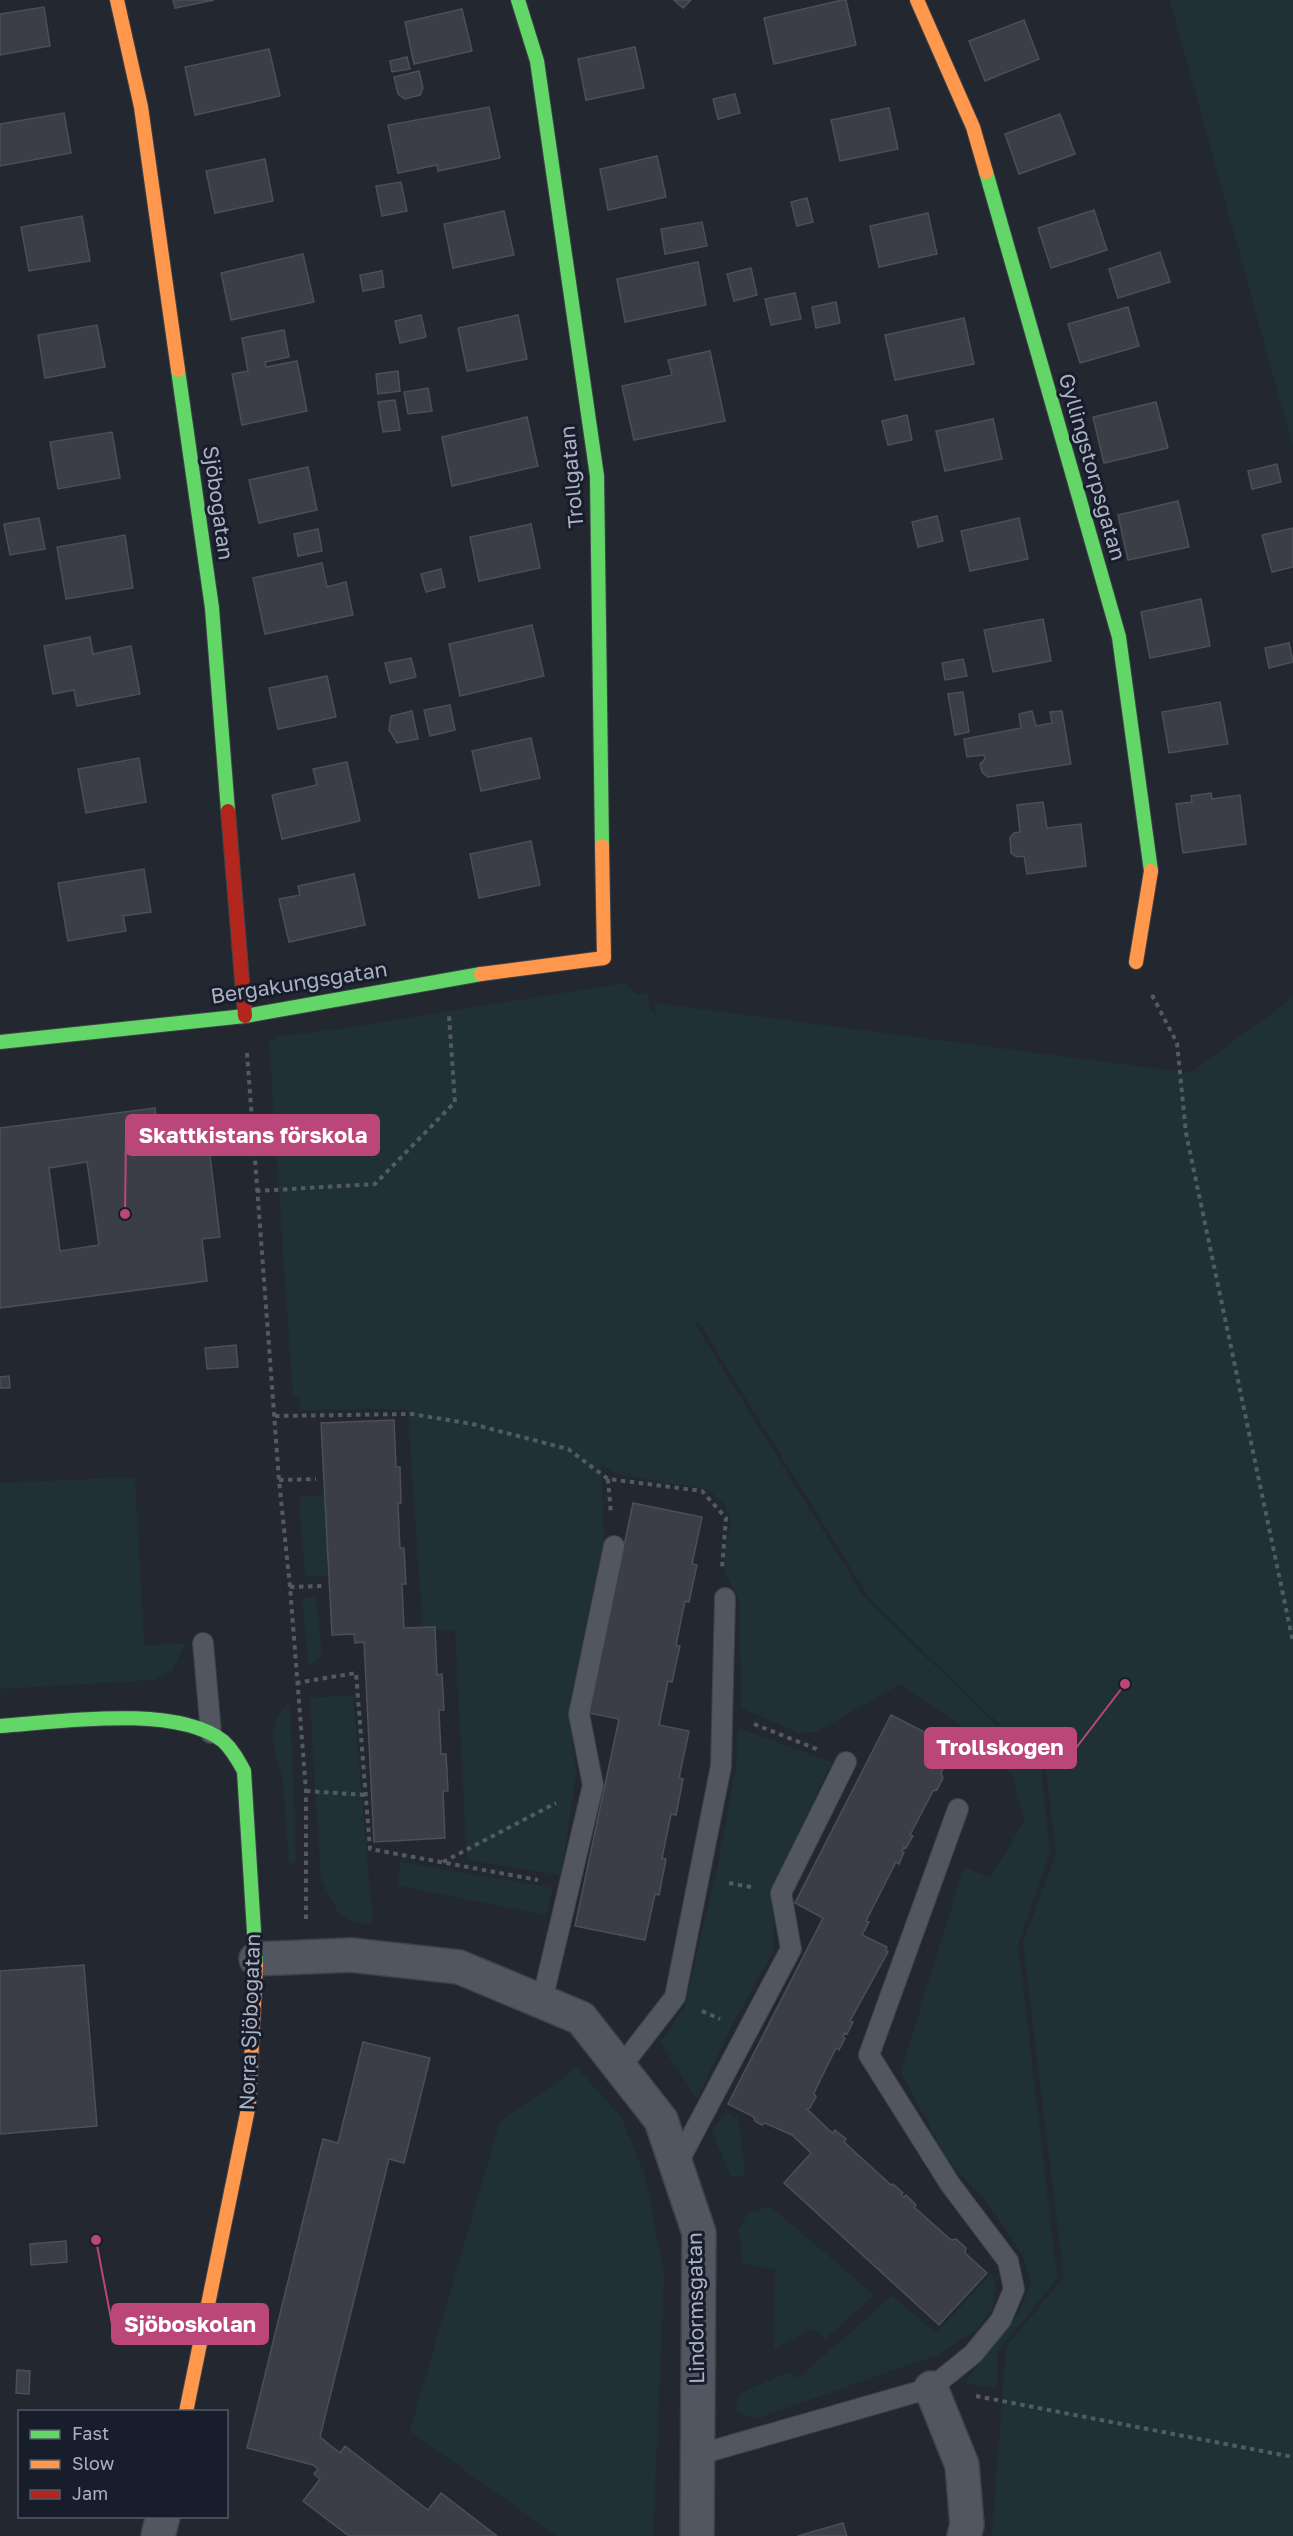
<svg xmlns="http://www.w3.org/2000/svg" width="1293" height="2536" viewBox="0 0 1293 2536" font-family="'Golos Text',sans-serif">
	<rect width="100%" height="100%" fill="#232730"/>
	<path fill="#203136" d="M1170 0H1293V447Z
		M625 983 636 995 648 993 649 1008 656 1016 655 1003 1190 1073 1293 998V2536H992L1006 2347 1064 2277 1023 1943 1056 1853 1046 1769 870 1599 698 1321 695 1324 864 1597 1041 1769 1050 1853 1018 1944 1057 2278 998 2352 997 2388 964 2383 1020 2312 1031 2282 1022 2254 987 2202 947 2159 901 2072 964 1867 990 1878 1024 1822 1013 1776 968 1730 900 1684 816 1732 799 1733 741 1708 740 1603 724 1570 726 1544 731 1523 725 1505 709 1490 616 1474 601 1465 604 1541 569 1705 576 1774 561 1875 467 1860 455 1630H423L408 1411 394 1409 300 1410 299 1396H293L269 1041 274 1040 275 1037 339 1029Z
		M135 1477 144 1645 185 1644 172 1671 154 1680 0 1689V1483Z
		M324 1495 330 1576 305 1577 299 1497Z
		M302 1597H316L322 1655 309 1666Z
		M353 1695 373 1925 352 1921 338 1912 321 1880 310 1698Z
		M290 1701 296 1862 289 1864 283 1778 275 1755 273 1735 277 1716Z
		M738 1728 832 1762 773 1886 774 1950 729 2031 697 2099 660 2042 684 2008 718 1865 736 1768Z
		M400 1862 553 1888 546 1915 398 1886Z
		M577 2068 621 2117 645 2176 664 2275 653 2536H557L410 2431 500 2122Z
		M726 2111 739 2121 745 2176 731 2177 712 2131Z
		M770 2206 874 2295 825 2339 814 2328 774 2349 775 2269 743 2264 739 2231 747 2214Z
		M991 2274 996 2285 992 2310 976 2330 937 2355 755 2419 735 2411 741 2393 789 2372 798 2378 892 2296 936 2333Z"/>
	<path fill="#3b3e47" stroke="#4a4f58" stroke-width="1.5" fill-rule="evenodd" d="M173 0H214L175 8Z
		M674 0H691L683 8Z
		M842 0H846L856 45 774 64 764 18Z
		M44 7 50 46 0 55V14Z
		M462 9 472 51 414 64 405 22Z
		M1024 20 1039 59 985 81 969 41Z
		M635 47 644 88 586 100 578 59Z
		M269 49 280 96 195 115 185 67Z
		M407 57 410 69 392 72 390 61Z
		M419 71 423 88 420 95 405 99 398 94 394 77Z
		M735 94 740 113 718 119 713 99Z
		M489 107 500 158 438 171 437 165 398 173 388 125Z
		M889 108 898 149 840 161 831 120Z
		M64 113 71 153 0 166V124Z
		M1060 114 1075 154 1019 174 1005 134Z
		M657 156 666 197 608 210 600 169Z
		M265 159 273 201 215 213 206 171Z
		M401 182 407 211 382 216 376 186Z
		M807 198 813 222 797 226 791 202Z
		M1094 210 1107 250 1051 268 1038 228Z
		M504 211 514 255 453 268 444 224Z
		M928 213 937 254 879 267 870 226Z
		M82 216 90 261 29 271 21 227Z
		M702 222 707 246 665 254 661 229Z
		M1160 252 1170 282 1118 298 1109 269Z
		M303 254 314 302 231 320 221 273Z
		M698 262 706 305 625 322 617 279Z
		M751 268 757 295 734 301 727 274Z
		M382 271 384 287 363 291 360 275Z
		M795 293 801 319 771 325 765 299Z
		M836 302 840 323 816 328 812 307Z
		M1128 307 1139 346 1080 363 1068 324Z
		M421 315 426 337 400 343 395 321Z
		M518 315 527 359 467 371 458 328Z
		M964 318 974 364 895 380 885 335Z
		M97 325 105 367 45 378 38 335Z
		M284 330 289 357 265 362 266 367 297 361 307 411 242 425 232 374 248 371 242 338Z
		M710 351 725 421 634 440 622 386 672 375 668 360Z
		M398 371 400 391 378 394 376 374Z
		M428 388 432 411 408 414 404 392Z
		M395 400 400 430 383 432 378 402Z
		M1156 402 1168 448 1104 463 1093 417Z
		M907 415 912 440 888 445 882 421Z
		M527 417 538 466 452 486 442 437Z
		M993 419 1002 459 945 471 936 431Z
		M112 432 120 478 58 489 50 442Z
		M1277 464 1281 482 1252 489 1248 471Z
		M308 467 317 510 259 523 249 480Z
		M1178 501 1189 547 1128 560 1118 515Z
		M937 516 943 541 918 547 912 522Z
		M39 518 45 549 10 555 4 524Z
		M1019 518 1028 559 970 571 961 531Z
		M531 524 540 568 479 581 470 537Z
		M1293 528V567L1272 572 1262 535Z
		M318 529 322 551 298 556 294 534Z
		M125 535 133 588 66 599 57 547Z
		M322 563 327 587 346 582 353 615 265 634 253 578Z
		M441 569 445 587 426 592 421 574Z
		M1201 599 1210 646 1150 658 1141 612Z
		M1043 619 1051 661 993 672 984 630Z
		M532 625 544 676 460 696 449 644Z
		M90 637 93 654 131 646 140 694 77 706 74 690 53 694 44 646Z
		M1289 643 1293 662 1269 668 1265 648Z
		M411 658 416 677 390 683 385 663Z
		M963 659 967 676 945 680 942 663Z
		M327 676 336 717 278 729 269 688Z
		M963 692 969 732 955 735 948 694Z
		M1220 702 1228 744 1169 753 1162 712Z
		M450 705 455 730 430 736 424 710Z
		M412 711 418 739 397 743 389 730 391 716Z
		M1032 711 1036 726 1052 723 1050 712 1062 711 1071 764 988 777 982 772 980 764 985 759 984 755 967 757 964 739 1021 728 1019 714Z
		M531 738 540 778 481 791 472 751Z
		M139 758 146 802 86 813 78 769Z
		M347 762 360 821 282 839 272 795 317 785 313 769Z
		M1211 793 1212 799 1240 795 1246 844 1183 853 1176 804 1192 802 1191 796Z
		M1043 802 1047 828 1081 824 1086 866 1027 874 1024 856 1017 857 1011 853 1010 838 1014 833 1020 832 1017 805Z
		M531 841 540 885 479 898 470 854Z
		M144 869 151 912 123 916 126 931 68 941 58 883Z
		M354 874 365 925 289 942 279 899 300 895 298 886Z
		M155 1108 159 1137 207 1131 220 1237 202 1239 207 1281 0 1308V1128ZM87 1162 99 1245 60 1251 49 1168Z
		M236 1345 238 1367 207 1369 205 1348Z
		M9 1376 10 1388H0V1377Z
		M394 1420 396 1467H400L401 1503H398L400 1548H404L406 1584H402L404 1628 435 1627 437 1675 442 1674 444 1710H439L441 1754H446L448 1791H443L445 1838 374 1842 364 1642 355 1643 354 1634 332 1635 321 1423Z
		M633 1503 702 1517 692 1564 697 1565 689 1602 685 1601 676 1645 680 1646 672 1682 668 1681 659 1725 689 1731 679 1778 683 1779 676 1815 671 1814 662 1858 666 1859 659 1895 655 1894 645 1940 575 1926 619 1719 589 1713Z
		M891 1715 954 1747 941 1773 943 1778 937 1790 933 1791 910 1835 913 1836 906 1848 904 1847 902 1851 904 1852 899 1864 896 1862 866 1921 869 1922 862 1935 887 1947 886 1950 888 1952 850 2021 853 2022 847 2034 844 2033 843 2037 845 2038 839 2050 836 2048 814 2093 816 2097 810 2108 807 2109 830 2131 833 2133 835 2130 846 2139 844 2142 891 2185 893 2184 903 2193 901 2195 904 2197 906 2195 916 2205 914 2207 951 2240 956 2239 966 2248 965 2253 987 2273 939 2325 784 2183 811 2153 792 2135 765 2123 762 2125 755 2121 754 2117 728 2104 823 1918 795 1903Z
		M84 1965 97 2126 0 2134V1971Z
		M363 2042 430 2058 404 2163 389 2159 320 2437 340 2453 345 2446 428 2510 441 2493 497 2536H349L303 2501 320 2479 314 2474 318 2469 313 2465 247 2448 323 2139 338 2143Z
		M66 2241 67 2262 31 2265 30 2244Z
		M17 2370 30 2371 29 2394 16 2393Z
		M843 2523 847 2536H798Z"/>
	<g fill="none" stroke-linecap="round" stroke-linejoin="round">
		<defs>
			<path id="lane" d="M203 1643 211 1733
				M542 2001 593 1785 579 1714 614 1546
				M620 2068 675 1997 721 1766 725 1598
				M676 2166 791 1949 781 1893 846 1762
				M697 2455 931 2388 973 2354 1001 2320 1014 2289 1008 2261 950 2184 869 2055 958 1809"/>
			<path id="street" d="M256 1959 351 1955 459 1967 581 2018 661 2120 699 2233 697 2536
				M931 2388 962 2465 967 2525 964 2536
				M158 2536 163 2516"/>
			<path id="fast" d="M518 0 537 61 597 476 602 846
				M986 172 1119 637 1151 871
				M178 370 212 608 228 811
				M0 1042 245 1016 481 974
				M0 1726C58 1722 175 1704 223 1741 232 1749 238 1760 244 1771L256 1964"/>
			<path id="slow" d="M117 0 141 107 178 370
				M917 0 973 127 986 172
				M1136 962 1151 871
				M481 974 604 958 602 846
				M186 2412 249 2104 256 1964"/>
			<path id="jam" d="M228 811 245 1016"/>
		</defs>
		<use href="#lane" stroke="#3e4249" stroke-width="22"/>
		<use href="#street" stroke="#3e4249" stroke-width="36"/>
		<use href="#fast" stroke="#3e4249" stroke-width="16"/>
		<use href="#slow" stroke="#3e4249" stroke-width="16"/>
		<use href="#jam" stroke="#3e4249" stroke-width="16"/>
		<path stroke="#545a62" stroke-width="4" stroke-dasharray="4.5 4.5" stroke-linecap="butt" d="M1152 995 1177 1043 1186 1133 1293 1642
			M247 1053 279 1480 290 1587 306 1791V1919
			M256 1191 375 1184 455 1102 449 1016
			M275 1416 412 1414 472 1424 568 1449 608 1479 702 1491 726 1518 722 1567
			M608 1479 611 1514
			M279 1480 316 1479
			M290 1587 324 1586
			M296 1683 356 1673 370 1849 538 1880
			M754 1724 819 1750
			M306 1791 366 1795
			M443 1862 556 1803
			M729 1883 751 1887
			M702 2011 720 2019
			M976 2396 1293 2457"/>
		<use href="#lane" stroke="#525660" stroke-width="20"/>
		<use href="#street" stroke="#525660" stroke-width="33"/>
		<use href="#fast" stroke="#63d668" stroke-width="14"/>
		<use href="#slow" stroke="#ff974d" stroke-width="14"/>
		<use href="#jam" stroke="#b3261e" stroke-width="14"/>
	</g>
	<g text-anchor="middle" stroke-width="6" stroke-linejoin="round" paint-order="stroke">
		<g font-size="21" fill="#aab2c4" stroke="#171d2b">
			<text transform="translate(1092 467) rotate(74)" y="7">Gyllingstorpsgatan</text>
			<text transform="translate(572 477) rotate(-95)" y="7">Trollgatan</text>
			<text transform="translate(218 503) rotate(82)" y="7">Sjöbogatan</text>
			<text transform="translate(299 983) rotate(-9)" y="7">Bergakungsgatan</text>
			<text transform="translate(250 2022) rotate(-88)" y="7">Norra Sjöbogatan</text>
			<text transform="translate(696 2308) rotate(-91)" y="7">Lindormsgatan</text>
		</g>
	</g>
	<path fill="none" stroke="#bb467a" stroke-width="2" d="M125 1214L126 1135M1125 1684L1076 1748M96 2240L112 2324"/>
	<g fill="#bb467a" stroke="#171d2b" stroke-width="2">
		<circle cx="125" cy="1214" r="6"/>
		<circle cx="1125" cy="1684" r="6"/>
		<circle cx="96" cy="2240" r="6"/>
	</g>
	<g fill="#bb467a" stroke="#bb467a" stroke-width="2">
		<rect x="126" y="1115" width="253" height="40" rx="6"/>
		<rect x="925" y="1728" width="151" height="40" rx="6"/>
		<rect x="112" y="2304" width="156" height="40" rx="6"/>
	</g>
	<g font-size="22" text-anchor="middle" font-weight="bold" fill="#fff">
		<text x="253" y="1143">Skattkistans förskola</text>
		<text x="1000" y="1755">Trollskogen</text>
		<text x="190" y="2332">Sjöboskolan</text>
	</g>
	<rect x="18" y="2410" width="210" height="108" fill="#171d2b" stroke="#525968" stroke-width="1.5"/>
	<rect x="30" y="2430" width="30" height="9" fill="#63d668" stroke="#525968" stroke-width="1.5"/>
	<text x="72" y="2440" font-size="18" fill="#aab2c4">Fast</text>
	<rect x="30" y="2460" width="30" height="9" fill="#ff974d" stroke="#525968" stroke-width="1.5"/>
	<text x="72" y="2470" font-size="18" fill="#aab2c4">Slow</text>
	<rect x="30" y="2490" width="30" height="9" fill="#b3261e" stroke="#525968" stroke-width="1.5"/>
	<text x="72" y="2500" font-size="18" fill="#aab2c4">Jam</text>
</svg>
